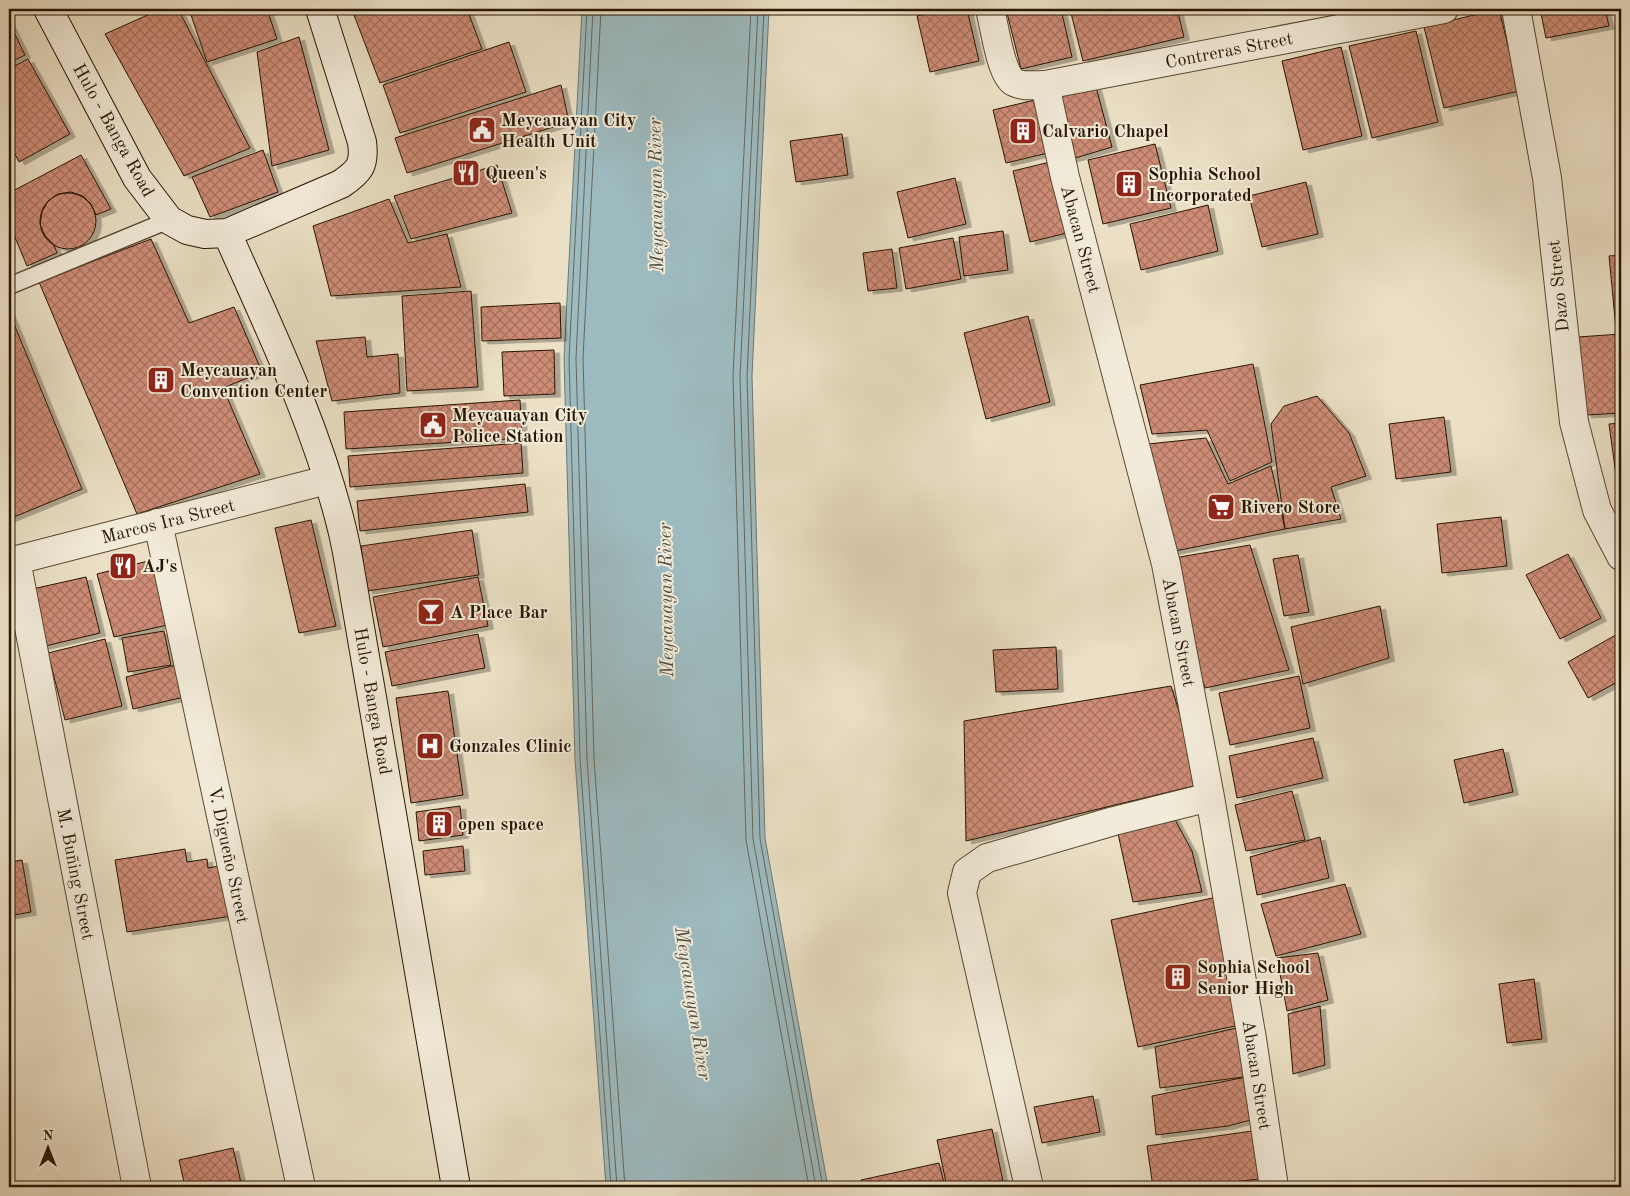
<svg xmlns="http://www.w3.org/2000/svg" width="1630" height="1196" viewBox="0 0 1630 1196" font-family="'Old Standard TT',serif">
	<defs>
		<pattern id="building-cross-hatch" width="8" height="8" patternUnits="userSpaceOnUse" patternTransform="scale(1.25)"><rect width="8" height="8" fill="#ce8c76"/><path d="M0 0l8 8M0 8l8-8" fill="none" stroke="#a7715f"/></pattern>
		<filter id="shadow"><feDropShadow dx="5.5" dy="3" stdDeviation="0" flood-color="#0004"/></filter>
	</defs>
	<rect width="100%" height="100%" fill="#ebe0c5"/>
	<filter id="stains"><feTurbulence type="fractalNoise" baseFrequency=".004" numOctaves="4"/><feColorMatrix values="0 0 0 0 .2 0 0 0 0 .09 0 0 0 0 .02 0 0 0 .5 -.17"/></filter>
	<radialGradient id="worn" r=".72"><stop offset=".6" stop-color="#630" stop-opacity="0"/><stop offset="1" stop-color="#630" stop-opacity=".3"/></radialGradient>
	<path fill="#9dbabf" stroke="#6e7873" d="M582 9H769L752 376 765 838 828 1187H606L575 759 564 358Z"/>
	<g fill="none" stroke-linecap="round" stroke-linejoin="round">
		<path stroke="#626860" stroke-width="1" d="M587 9 569 358 580 759 611 1187
			M593 9 576 358 587 759 617 1187
			M601 9 583 358 594 759 625 1187
			M751 9 733 376 746 840 809 1187
			M758 9 740 376 753 839 816 1187
			M764 9 747 376 760 839 823 1187"/>
	</g>
	<path fill="url(#building-cross-hatch)" stroke="#281502" filter="url(#shadow)" d="M161 9H178L250 148 184 176 105 34Z
		M189 9H267L277 39 207 62Z
		M352 9H376L354 15Z
		M376 9H467L482 49 380 83 354 15Z
		M947 9H967L979 61 930 72 917 16Z
		M1006 9H1061L1072 57 1021 69Z
		M1070 9H1177L1184 37 1083 61Z
		M1499 9 1519 91 1444 108 1424 27Z
		M1540 9H1605L1609 26 1546 38Z
		M9 22 25 55 9 63Z
		M1416 31 1438 122 1372 138 1349 46Z
		M299 37 329 150 272 166 257 52Z
		M509 42 526 92 400 133 383 85Z
		M1341 47 1362 136 1303 150 1282 61Z
		M28 59 70 134 19 162 9 143V69Z
		M561 85 569 122 407 173 395 138Z
		M1096 87 1112 147 1072 159 1055 98Z
		M1039 99 1052 152 1006 163 993 110Z
		M842 134 848 175 796 182 790 141Z
		M1155 144 1171 208 1103 224 1088 160Z
		M263 150 278 192 210 217 192 177Z
		M81 155 111 209 96 215 91 204 83 196 71 192 58 194 48 201 42 212 40 224 45 236 54 245 57 253 27 266 9 223V193Z
		M1050 162 1067 233 1030 242 1013 171Z
		M497 165 512 213 411 239 394 196Z
		M955 178 966 224 908 238 897 192Z
		M1306 182 1318 234 1262 247 1249 196Z
		M40 221a28 28 0 1 1 56 0a28 28 0 1 1-56 0Z
		M389 199 408 243 447 234 461 287 331 296 313 226Z
		M1208 205 1218 251 1141 270 1130 224Z
		M1003 231 1008 270 964 276 959 237Z
		M953 238 961 279 906 289 899 248Z
		M151 239 189 323 234 307 262 372 223 388 260 474 137 514 39 282Z
		M892 249 897 288 868 291 863 253Z
		M1621 255V329H1616L1609 256Z
		M471 291 478 387 407 391 402 296Z
		M560 303 561 338 482 341 481 307Z
		M9 312 82 489 9 519Z
		M1028 316 1050 402 986 419 964 333Z
		M1621 334V413L1586 415 1578 337Z
		M365 337 367 357 398 354 400 393 332 401 316 341Z
		M554 350 555 394 504 396 502 352Z
		M1253 364 1272 462 1230 481 1207 430 1152 434 1140 385Z
		M1317 396 1349 433 1366 476 1331 487 1341 519 1285 529 1271 424 1284 406Z
		M520 400 522 438 346 449 344 412Z
		M1444 417 1451 472 1396 479 1389 424Z
		M1621 423V512L1609 424Z
		M1206 438 1228 484 1271 466 1285 529 1170 552 1148 444Z
		M521 443 523 473 350 487 348 456Z
		M525 484 528 512 360 531 357 501Z
		M1501 517 1507 566 1442 573 1437 524Z
		M311 520 336 626 299 633 275 528Z
		M472 530 479 575 367 591 361 546Z
		M1250 545 1289 670 1205 688 1166 563 1174 558Z
		M1568 554 1601 618 1560 639 1526 575Z
		M1298 555 1309 612 1284 616 1273 559Z
		M156 559 172 624 114 637 97 574Z
		M86 577 100 633 41 647 28 590Z
		M478 577 488 626 383 647 373 597Z
		M1380 606 1389 658 1303 684 1291 627Z
		M164 631 171 665 128 672 122 638Z
		M1621 632V680L1588 698 1568 662Z
		M478 634 485 668 392 686 385 652Z
		M105 639 122 706 65 720 48 653Z
		M1056 647 1058 689 996 692 993 650Z
		M176 665 184 697 133 709 126 677Z
		M1299 676 1310 728 1230 745 1219 693Z
		M1171 686 1202 784 966 841 964 721Z
		M448 691 463 795 411 803 396 698Z
		M1313 738 1323 778 1237 798 1229 756Z
		M1503 749 1513 792 1464 803 1454 760Z
		M1292 791 1305 840 1246 851 1235 805Z
		M460 806 463 835 419 841 416 812Z
		M1173 816 1192 851 1202 892 1133 902 1117 829Z
		M1320 837 1329 878 1257 895 1250 857Z
		M463 846 465 871 425 875 423 851Z
		M185 849 187 862 207 859 208 868 224 865 232 916 127 932 115 860Z
		M22 860 31 912 9 916V862Z
		M1345 884 1361 934 1276 956 1261 904Z
		M1217 897 1244 1024 1138 1047 1111 920Z
		M1318 953 1328 1000 1287 1011 1277 958Z
		M1534 979 1542 1039 1507 1043 1499 984Z
		M1320 1006 1325 1065 1293 1074 1288 1014Z
		M1245 1026 1251 1076 1160 1088 1155 1047Z
		M1251 1076 1258 1118 1228 1126 1156 1135 1152 1096Z
		M1093 1096 1100 1132 1042 1143 1034 1107Z
		M992 1129 1004 1186 947 1187 937 1140Z
		M1252 1131 1259 1179 1192 1187H1153L1147 1146Z
		M233 1148 242 1187H185L179 1160Z
		M939 1163 945 1187H862L861 1180Z"/>
	<g fill="none" stroke-linecap="round" stroke-linejoin="round">
		<defs>
			<path id="service" d="M9 286 169 220"/>
			<path id="minor" d="M1516 9 1547 178 1574 422 1597 510 1621 556
				M1045 85 1065 177 1166 564 1210 797 1252 1039 1274 1187
				M158 523 301 1187
				M16 560 137 1187
				M1029 1187 962 893 967 872 987 858 1114 821 1210 797"/>
			<path id="tertiary" d="M990 9C994 24 1001 76 1014 82 1022 87 1036 85 1045 85L1444 9
				M9 562 327 480"/>
			<path id="secondary" d="M48 9 137 178 169 220 187 230 205 234 227 233 341 184C360 171 365 165 362 142L320 9
				M227 233C269 328 316 424 341 525 346 544 349 563 352 581L456 1187"/>
		</defs>
		<use href="#service" stroke="#594833" stroke-width="19"/>
		<use href="#minor" stroke="#594833" stroke-width="30"/>
		<use href="#tertiary" stroke="#594833" stroke-width="30"/>
		<use href="#secondary" stroke="#281502" stroke-width="30"/>
		<use href="#service" stroke="#f2ebd9" stroke-width="16"/>
		<use href="#minor" stroke="#f2ebd9" stroke-width="28"/>
		<use href="#tertiary" stroke="#f2ebd9" stroke-width="28"/>
		<use href="#secondary" stroke="#f2ebd9" stroke-width="28"/>
	</g>
	<defs>
		<symbol id="civic-square" viewBox="-11 -11 22 22"><rect x="-9" y="-9" width="18" height="18" rx="4" fill="#8f2418" stroke="#f2ebd9"/><path d="M-.6-6.5H3V-4.5H.6V-3L4-1V1h2V6H-6V1h2V-1L-.6-3ZM-1.2 2.5V6h2.4V2.5Z" fill="#fff"/></symbol>
		<symbol id="building-square" viewBox="-11 -11 22 22"><rect x="-9" y="-9" width="18" height="18" rx="4" fill="#8f2418" stroke="#f2ebd9"/><path d="M-4-6H4V6H1V3H-1V6H-4ZM-2.5-4.3h1.7v1.8h-1.7ZM.8-4.3h1.7v1.8H.8ZM-2.5-1h1.7V.8h-1.7ZM.8-1h1.7V.8H.8Z" fill="#fff"/></symbol>
		<symbol id="restaurant-square" viewBox="-11 -11 22 22"><rect x="-9" y="-9" width="18" height="18" rx="4" fill="#8f2418" stroke="#f2ebd9"/><path d="M-5-6h1v4h1v-4h1v4h1v-4h1v5L-1.5 .5V6h-2V.5L-5-1ZM5-6V6H3V1.5H1.5Q1.5-4 5-6Z" fill="#fff"/></symbol>
		<symbol id="supermarket-square" viewBox="-11 -11 22 22"><rect x="-9" y="-9" width="18" height="18" rx="4" fill="#8f2418" stroke="#f2ebd9"/><path d="M-6-5.5h2.5l.6 2H6L4.5 2H-2.5L-4.4-4H-6ZM-1.5 3.2a1.3 1.3 0 1 0 .1 0ZM3 3.2a1.3 1.3 0 1 0 .1 0Z" fill="#fff"/></symbol>
		<symbol id="bar-square" viewBox="-11 -11 22 22"><rect x="-9" y="-9" width="18" height="18" rx="4" fill="#8f2418" stroke="#f2ebd9"/><path d="M-6-5H6L.8 .8V4.5H3.5V6h-7V4.5H-.8V.8Z" fill="#fff"/></symbol>
		<symbol id="hospital-square" viewBox="-11 -11 22 22"><rect x="-9" y="-9" width="18" height="18" rx="4" fill="#8f2418" stroke="#f2ebd9"/><path d="M-5-5h3v3.5h4V-5h3V5h-3V1.5h-4V5h-3Z" fill="#fff"/></symbol>
	</defs>
	<g fill-rule="evenodd">
		<use href="#civic-square" x="466" y="114" width="32" height="32"/>
		<use href="#building-square" x="1007" y="115" width="32" height="32"/>
		<use href="#restaurant-square" x="450" y="157" width="32" height="32"/>
		<use href="#building-square" x="1113" y="168" width="32" height="32"/>
		<use href="#building-square" x="145" y="364" width="32" height="32"/>
		<use href="#civic-square" x="417" y="409" width="32" height="32"/>
		<use href="#supermarket-square" x="1205" y="491" width="32" height="32"/>
		<use href="#restaurant-square" x="107" y="550" width="32" height="32"/>
		<use href="#bar-square" x="415" y="596" width="32" height="32"/>
		<use href="#hospital-square" x="414" y="730" width="32" height="32"/>
		<use href="#building-square" x="423" y="808" width="32" height="32"/>
		<use href="#building-square" x="1162" y="961" width="32" height="32"/>
	</g>
	<g text-anchor="middle" stroke-width="4" stroke-linejoin="round" paint-order="stroke">
		<g font-size="18" fill="#281502" stroke="#f2ebd9">
			<text transform="translate(1229 50) rotate(-11)" y="6">Contreras Street</text>
			<text transform="translate(114 130) rotate(61)" y="6">Hulo - Banga Road</text>
			<text transform="translate(1081 239) rotate(75)" y="6">Abacan Street</text>
			<text transform="translate(1558 286) rotate(-96)" y="6">Dazo Street</text>
			<text transform="translate(168 521) rotate(-14)" y="6">Marcos Ira Street</text>
			<text transform="translate(1179 632) rotate(79)" y="6">Abacan Street</text>
			<text transform="translate(373 701) rotate(80)" y="6">Hulo - Banga Road</text>
			<text transform="translate(229 855) rotate(78)" y="6">V. Digueño Street</text>
			<text transform="translate(76 874) rotate(79)" y="6">M. Buñing Street</text>
			<text transform="translate(1257 1075) rotate(81)" y="6">Abacan Street</text>
		</g>
		<g font-size="18" font-weight="bold" fill="#281502" stroke="#f2ebd9" text-anchor="start">
			<text x="501" y="126">Meycauayan City<tspan x="501" dy="21">Health Unit</tspan></text>
			<text x="1042" y="137">Calvario Chapel</text>
			<text x="485" y="179">Queen's</text>
			<text x="1148" y="180">Sophia School<tspan x="1148" dy="21">Incorporated</tspan></text>
			<text x="180" y="376">Meycauayan<tspan x="180" dy="21">Convention Center</tspan></text>
			<text x="452" y="421">Meycauayan City<tspan x="452" dy="21">Police Station</tspan></text>
			<text x="1240" y="513">Rivero Store</text>
			<text x="142" y="572">AJ's</text>
			<text x="450" y="618">A Place Bar</text>
			<text x="449" y="752">Gonzales Clinic</text>
			<text x="458" y="830">open space</text>
			<text x="1197" y="973">Sophia School<tspan x="1197" dy="21">Senior High</tspan></text>
		</g>
		<g font-size="19" font-style="italic" fill="#514f44" stroke="#f2ebd9">
			<text transform="translate(655 195) rotate(-91)" y="7">Meycauayan River</text>
			<text transform="translate(665 600) rotate(-91)" y="7">Meycauayan River</text>
			<text transform="translate(694 1003) rotate(81)" y="7">Meycauayan River</text>
		</g>
	</g>
	<rect width="1630" height="1196" fill="none" stroke="#ebe0c5" stroke-width="30"/>
	<rect x="10" y="10" width="1610" height="1176" fill="none" stroke="#281502" stroke-width="2.5"/>
	<rect x="15" y="15" width="1600" height="1166" fill="none" stroke="#281502"/>
	<g transform="translate(48 1148)" stroke="#f2ebd9" stroke-width="4" paint-order="stroke">
	<path d="M0-4L9 19L0 12L-9 19Z" fill="#281502"/>
	<text y="-8" font-size="14" font-weight="bold" text-anchor="middle" fill="#281502">N</text>
	</g>
	<rect width="100%" height="100%" filter="url(#stains)"/>
	<rect width="100%" height="100%" fill="url(#worn)"/>
</svg>
